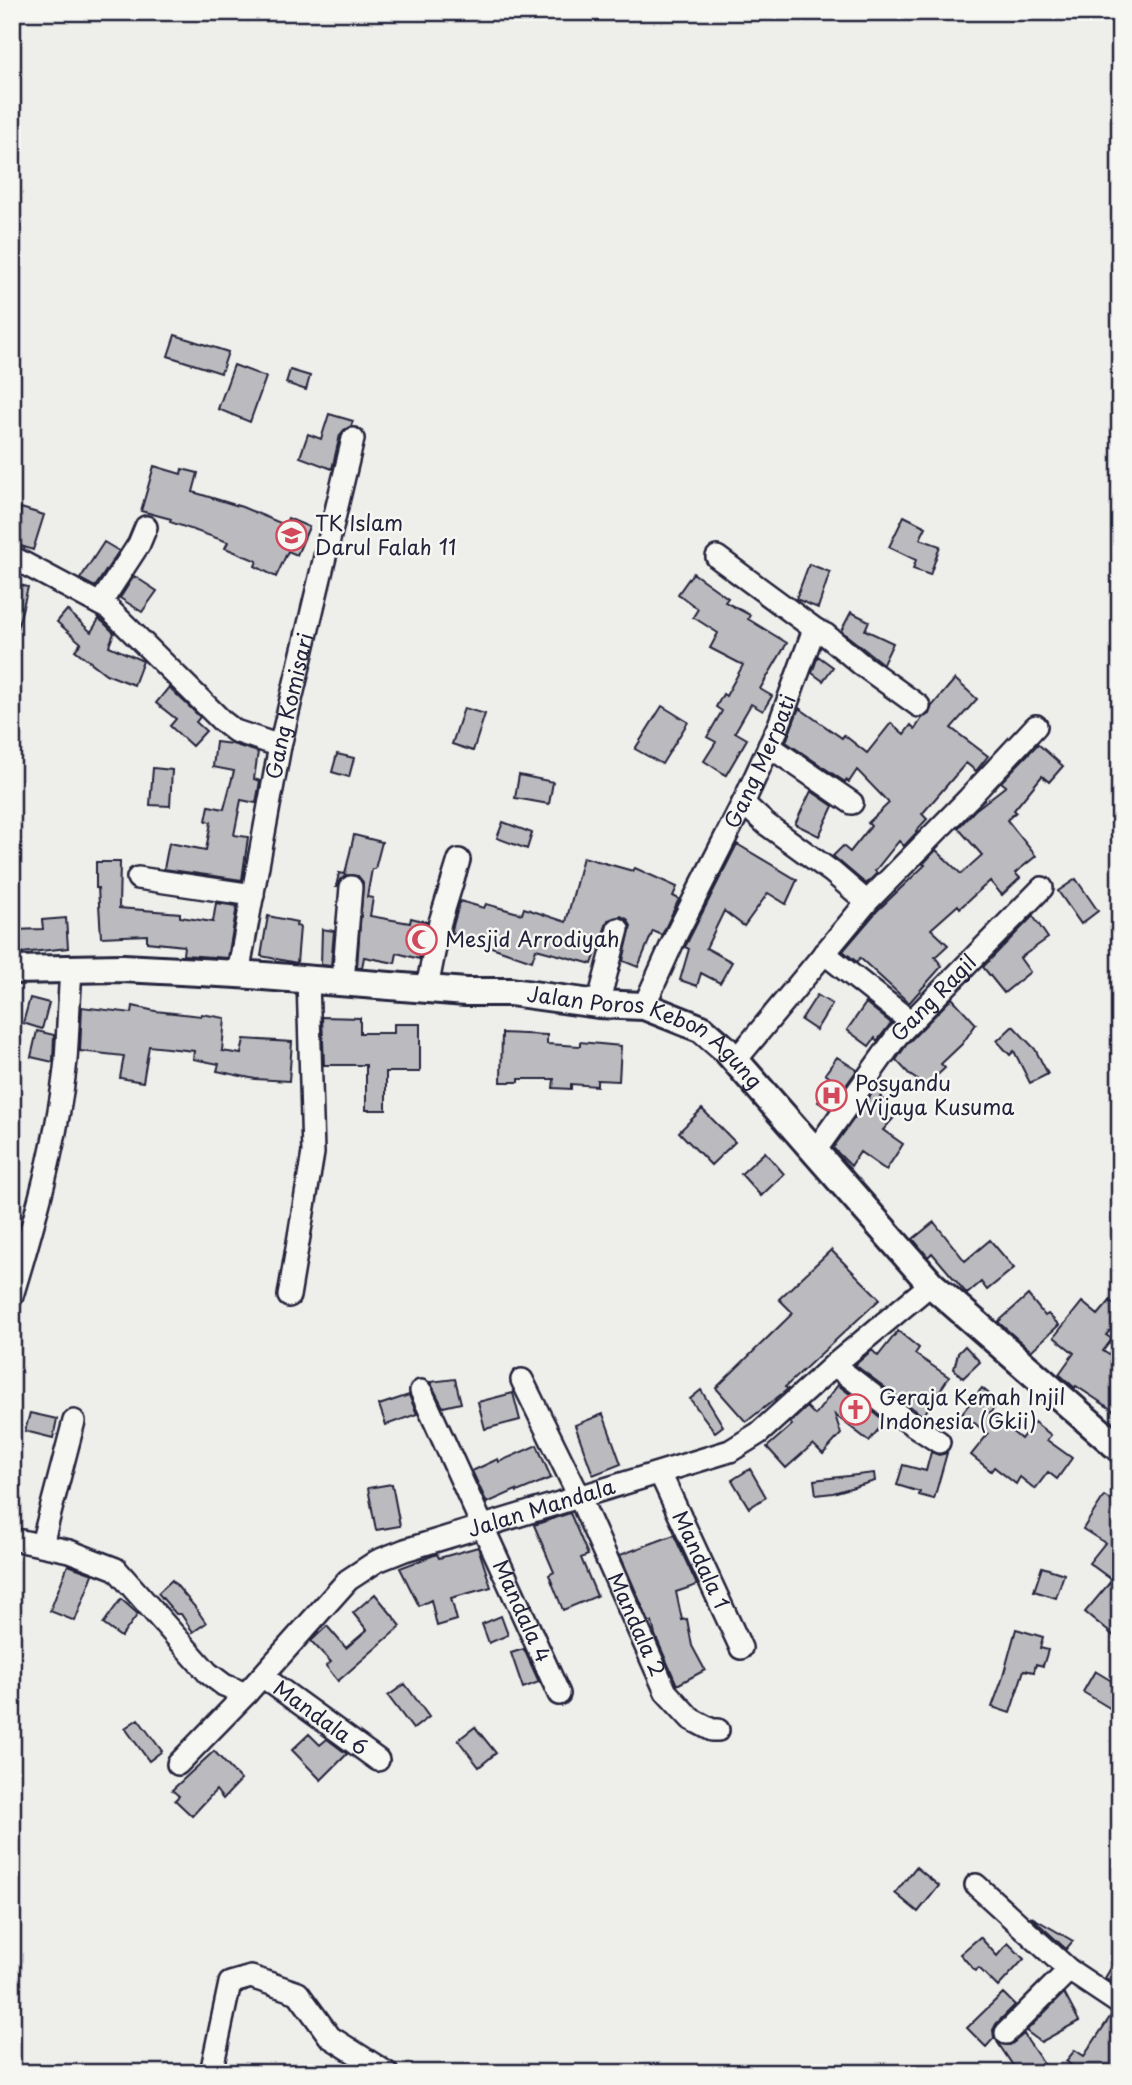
<svg xmlns="http://www.w3.org/2000/svg" width="1132" height="2085" viewBox="0 0 1132 2085" font-family="'Playpen Sans',sans-serif">
	<rect width="100%" height="100%" fill="#eeeeeb"/>
	<filter id="ink" filterUnits="userSpaceOnUse"><feTurbulence type="fractalNoise" baseFrequency=".0143" numOctaves="2"/><feDisplacementMap in="SourceGraphic" scale="14" xChannelSelector="R" yChannelSelector="G"/><feConvolveMatrix kernelMatrix="1 2 1 2 8 2 1 2 1" color-interpolation-filters="sRGB"/></filter>
	<g filter="url(#ink)">
		<path fill="#bbbbbf" stroke="#22223b" stroke-width="2" d="M175 335 228 352 221 373 168 356Z
			M234 365 266 377 250 422 218 409Z
			M290 370 310 376 306 390 286 383Z
			M329 414 353 421 351 426 344 430 340 435 332 469 300 457 308 434 321 439Z
			M154 466 181 474 182 469 198 473 193 492 242 507 285 525 288 518 309 527 297 555 288 551 276 577 255 566 257 561 225 548 228 542 170 522 171 519 141 511Z
			M21 508 44 515 33 550 12 543Z
			M904 516 926 527 920 539 940 546 930 575 913 569 916 560 889 547Z
			M104 542 119 551 95 587 80 579Z
			M809 564 830 572 818 608 796 599Z
			M693 573 728 598 725 602 750 615 748 619 787 643 760 689 772 696 763 711 751 704 735 732 747 739 726 775 704 761 716 742 707 737 722 711 716 707 723 694 726 696 743 665 710 648 718 633 693 617 698 609 678 594Z
			M134 576 157 591 142 612 120 598Z
			M12 583 28 587 17 630 12 629Z
			M67 610 91 632 99 619 104 623 114 633 109 646 143 661 134 685 106 674 75 650 81 643 57 622Z
			M851 612 869 621 865 630 893 643 883 664 841 631Z
			M818 656 833 667 823 681 812 673Z
			M955 679 977 699 951 728 988 756 976 771 966 763 922 814 927 819 916 831 917 832 904 846 899 841 875 871 877 873 866 884 833 856 843 846 850 852 871 826 868 823 889 803 857 770 849 782 846 780 845 782 786 742 799 708 842 738 844 735 867 753 891 723 904 734 911 725 915 729 922 718 929 714 932 706Z
			M169 687 200 717 196 722 206 731 192 746 170 726 176 719 156 703Z
			M662 706 688 722 662 764 635 749Z
			M464 708 485 714 473 751 452 744Z
			M216 742 232 744 258 752 254 779 260 781 256 803 241 800 234 835 248 837 242 880 164 869 169 843 206 850 211 822 206 821 209 806 224 809 234 771 213 767Z
			M1038 744 1063 766 1049 782 1042 776 1014 810 1016 812 1007 820 1036 856 1015 873 1020 878 1002 895 990 881 960 908 958 905 931 929 948 945 935 957 942 966 909 1003 860 958 857 962 843 951 877 911 925 865 923 864 936 850 961 874 982 855 958 828 975 810 1006 786 1001 782Z
			M337 754 354 758 349 777 332 772Z
			M153 768 172 770 170 806 150 805Z
			M519 775 553 782 549 804 515 798Z
			M811 791 833 806 819 836 795 824Z
			M503 822 532 833 527 849 497 838Z
			M354 835 382 842 375 869H372L367 897 373 898 370 916 410 923 411 918 427 922 419 959 397 953 395 963 364 957 362 968H357L363 882 358 876 346 875 340 880 338 887H336L339 873 345 874Z
			M737 844 797 880 786 904 768 893 744 926 724 911 706 948 732 962 720 983 701 973 697 986 680 980 689 949 685 947Z
			M583 857 633 871 635 868 677 887 673 896 679 899 662 935 653 931 638 967 623 961 631 926 627 919 621 916 608 920 592 964 536 949 532 961 451 933 460 901 484 908 486 904 522 914 524 908 566 922Z
			M96 862H120L119 908 180 913V917L213 922 216 903 237 906 228 958 183 955 184 946 147 942V935L101 937 98 888H96Z
			M1076 879 1098 911 1081 924 1058 891Z
			M268 916 297 922 296 926 300 927 297 963 261 956Z
			M1033 916 1048 938 1020 958 1030 972 1004 993 983 967Z
			M66 918 68 948 12 954V930L43 929 42 920Z
			M322 929 334 931 331 966 321 965Z
			M817 995 832 1004 816 1030 801 1020Z
			M30 998 49 1003 42 1029 23 1023Z
			M952 998 976 1024 962 1044 941 1064 945 1068 926 1086 910 1075 896 1060 907 1044Z
			M866 1003 891 1023 877 1041 875 1038 869 1046 847 1030Z
			M133 1006 155 1011 201 1016V1014L225 1018 222 1051 241 1054 244 1039 292 1042 289 1081 255 1079 217 1071 219 1064 193 1059 194 1051 149 1046 143 1082 120 1078 124 1056 80 1051 82 1007 132 1013Z
			M322 1017 360 1018V1033H394V1024H420V1072H386V1110H366V1065H324Z
			M1013 1026 1035 1049 1048 1074 1030 1083 1014 1051 1010 1055 997 1041Z
			M37 1031 54 1035 53 1062 31 1057Z
			M502 1033 547 1035V1044L580 1046V1042L621 1046 619 1081 597 1080V1086L571 1084V1089L553 1088 554 1079H519V1082H501Z
			M837 1057 857 1070 829 1109 818 1102 832 1079 825 1074Z
			M878 1085 885 1091 880 1097 898 1113 883 1130 903 1144 886 1170 860 1152 851 1166 833 1148Z
			M702 1109 735 1142 711 1165 679 1132Z
			M765 1152 784 1174 761 1196 741 1174Z
			M934 1222 965 1261 990 1240 1014 1268 987 1290 981 1282 967 1294 932 1253 928 1257 913 1239Z
			M831 1250 880 1299 785 1387 788 1389 746 1422 716 1388 793 1313 779 1299Z
			M1028 1295 1045 1316 1048 1314 1059 1325 1031 1351 998 1322Z
			M1110 1301 1120 1310V1319L1106 1335 1112 1339 1103 1351 1120 1362V1415L1076 1386 1075 1388 1059 1374 1074 1353 1054 1337 1082 1302 1098 1315Z
			M898 1331 919 1348 915 1354 949 1377 923 1416 855 1365 872 1350 878 1356Z
			M965 1346 980 1362 963 1378 954 1369 958 1353Z
			M455 1379 461 1403 443 1407 430 1382Z
			M838 1385 885 1421 869 1441 835 1415 841 1434 823 1454 813 1444 786 1468 767 1447 792 1425 790 1423 807 1407 815 1415Z
			M982 1388 999 1402 990 1413 1021 1439 1034 1422 1051 1435 1047 1440 1072 1458 1057 1479 1048 1472 1035 1489 1020 1477 1016 1484 994 1467 991 1471 971 1455 988 1434 962 1413Z
			M701 1390 723 1426 715 1432 690 1399Z
			M513 1393 520 1420 485 1429 478 1402Z
			M409 1395 417 1414 386 1425 379 1405Z
			M30 1413 57 1419 53 1438 25 1431Z
			M603 1414 621 1464 593 1475 575 1425Z
			M537 1445 551 1478 517 1492 516 1490 487 1503 472 1471 498 1459 499 1462Z
			M931 1452 939 1455 947 1453 934 1499 919 1495 920 1492 897 1485 903 1465 926 1471Z
			M750 1469 766 1497 749 1508 732 1480Z
			M874 1473 875 1481 833 1493 816 1495 814 1480Z
			M392 1484 400 1526 376 1530 368 1488Z
			M1104 1496 1120 1506V1641L1085 1612 1112 1580 1089 1563 1105 1543 1083 1529Z
			M570 1513 588 1555 581 1558 597 1596 563 1610 549 1575 554 1572 534 1525Z
			M674 1535 697 1585 676 1592 682 1620 687 1619 692 1646 705 1670 677 1685 655 1635 652 1622H649L620 1555Z
			M478 1547 491 1587 451 1598 457 1620 437 1626 431 1600 419 1606 400 1568 437 1554 439 1558Z
			M68 1565 93 1574 75 1621 50 1611Z
			M1042 1567 1064 1574 1056 1598 1034 1591Z
			M172 1580 195 1607 206 1623 193 1632 181 1614H176L158 1593Z
			M375 1594 401 1626 338 1681 326 1666 331 1662 311 1641 327 1626 346 1648 367 1630 353 1613Z
			M121 1599 138 1614 121 1637 103 1624Z
			M501 1616 508 1635 489 1643 482 1624Z
			M1016 1629 1043 1637 1040 1648 1048 1650 1043 1666 1036 1664 1034 1672 1024 1670 1010 1713 992 1707 1002 1680Z
			M524 1649 539 1682 523 1688 511 1653Z
			M1095 1671 1120 1686V1699L1113 1710 1083 1692Z
			M405 1684 429 1717 413 1729 388 1696Z
			M138 1719 162 1751 149 1761 125 1728Z
			M475 1727 496 1753 479 1767 458 1740Z
			M309 1734 320 1745 327 1739 347 1754 321 1780 292 1750Z
			M214 1751 241 1780 223 1799 216 1790 192 1816 175 1800 179 1796 172 1790Z
			M916 1867 939 1886 918 1912 895 1893Z
			M1030 1916 1073 1941 1066 1949Z
			M980 1937 997 1956 1008 1943 1024 1959 998 1987 979 1968 975 1971 960 1954Z
			M1120 1953V1988L1105 1978Z
			M1003 1993 1015 2005 996 2024 993 2030 994 2038 986 2047 967 2028Z
			M1064 1993 1079 2021 1041 2042 1026 2031Z
			M1112 2014 1120 2017V2031L1113 2041 1120 2045V2073H1074L1076 2069 1066 2061 1075 2050 1084 2056Z
			M1024 2034 1028 2041 1050 2073H1018L998 2043 1010 2045Z"/>
		<g fill="none" stroke-linecap="round" stroke-linejoin="round">
			<defs>
				<g id="minor">
					<path d="M12 557 109 609 222 721 235 731 280 746"/>
					<path d="M717 557 816 630"/>
					<path d="M100 604 139 544 146 527"/>
					<path d="M769 746 852 803"/>
					<path d="M743 803 766 824 832 872 867 902"/>
					<path d="M138 878 253 895"/>
					<path d="M824 953 911 1022"/>
					<path id="s1" d="M238 974 280 746 353 439"/>
					<path d="M343 981 351 887"/>
					<path d="M427 988 440 922 459 860"/>
					<path d="M598 1004 618 929"/>
					<path id="s2" d="M644 1006 677 933 745 799 779 725 813 632 816 630 826 635 862 665 919 706"/>
					<path d="M735 1061 867 902 969 798 1036 726"/>
					<path id="s3" d="M815 1151 897 1036 1042 888"/>
					<path d="M12 1296C35 1220 58 1139 66 1060 68 1030 69 999 71 969"/>
					<path d="M289 1296 313 1153 308 978"/>
					<path d="M834 1365 904 1419 939 1442"/>
					<path id="s4" d="M522 1380 579 1496 666 1692 691 1719 712 1730H718"/>
					<path id="s5" d="M421 1391 559 1694"/>
					<path id="s6" d="M660 1473 741 1648"/>
					<path d="M12 1539 69 1551 116 1569 208 1673 224 1685 246 1694"/>
					<path d="M42 1544 74 1421"/>
					<path id="s7" d="M262 1676 378 1760"/>
					<path id="s8" d="M178 1764 246 1694 348 1580 377 1561 405 1550 730 1451 759 1433 834 1365 931 1284"/>
					<path d="M976 1885 1069 1970 1120 2004"/>
					<path d="M1006 2033 1069 1970"/>
					<path d="M211 2073 230 1983 251 1977 298 1993 330 2037 387 2073"/>
				</g>
				<g id="major">
					<path id="s9" d="M12 970 123 968 238 974 466 992H511L598 1004 644 1006 702 1029 726 1050 931 1284 1120 1449"/>
				</g>
			</defs>
			<use href="#minor" stroke="#22223b" stroke-width="26"/>
			<use href="#major" stroke="#22223b" stroke-width="32"/>
			<use href="#minor" stroke="#f6f6f2" stroke-width="21"/>
			<use href="#major" stroke="#f6f6f2" stroke-width="26"/>
		</g>
	</g>
	<defs>
		<symbol id="school-ring" viewBox="-11 -11 22 22"><circle r="9.5" fill="#f6f6f2" stroke="#d1495b" stroke-width="1.5"/><path d="M0-5L7-2L0 1L-7-2ZM-4 1L0 2.5L4 1V4Q0 6-4 4Z" fill="#d1495b"/></symbol>
		<symbol id="mosque-ring" viewBox="-11 -11 22 22"><circle r="9.5" fill="#f6f6f2" stroke="#d1495b" stroke-width="1.5"/><path d="M3.5-4.9A6 6 0 1 0 3.5 4.9A5 5 0 1 1 3.5-4.9Z" fill="#d1495b"/></symbol>
		<symbol id="hospital-ring" viewBox="-11 -11 22 22"><circle r="9.5" fill="#f6f6f2" stroke="#d1495b" stroke-width="1.5"/><path d="M-5-5h3v3.5h4V-5h3V5h-3V1.5h-4V5h-3Z" fill="#d1495b"/></symbol>
		<symbol id="church-ring" viewBox="-11 -11 22 22"><circle r="9.5" fill="#f6f6f2" stroke="#d1495b" stroke-width="1.5"/><path d="M-1.2-6h2.4v3.5h3.3v2.4h-3.3V6h-2.4V-.1h-3.3v-2.4h3.3Z" fill="#d1495b"/></symbol>
	</defs>
	<g fill-rule="evenodd">
		<use href="#school-ring" x="274" y="518" width="35" height="35"/>
		<use href="#mosque-ring" x="404" y="922" width="35" height="35"/>
		<use href="#hospital-ring" x="814" y="1078" width="35" height="35"/>
		<use href="#church-ring" x="838" y="1392" width="35" height="35"/>
	</g>
	<g text-anchor="middle" stroke-width="5" stroke-linejoin="round" paint-order="stroke">
		<g font-size="21" fill="#22223b" stroke="#f6f6f2" text-anchor="start">
			<text x="315" y="531">TK Islam<tspan x="315" dy="24">Darul Falah 11</tspan></text>
			<text x="445" y="947">Mesjid Arrodiyah</text>
			<text x="855" y="1091">Posyandu<tspan x="855" dy="24">Wijaya Kusuma</tspan></text>
			<text x="879" y="1405">Geraja Kemah Injil<tspan x="879" dy="24">Indonesia (Gkii)</tspan></text>
		</g>
		<g font-size="21" fill="#22223b" stroke="#f6f6f2">
			<text dy="7" stroke="none"><textPath href="#s1" startOffset="273">Gang Komisari</textPath></text>
			<text dy="7" stroke="none"><textPath href="#s2" startOffset="271">Gang Merpati</textPath></text>
			<text dy="7" stroke="none"><textPath href="#s3" startOffset="194">Gang Ragil</textPath></text>
			<text dy="7" stroke="none"><textPath href="#s9" startOffset="646">Jalan Poros Kebon Agung</textPath></text>
			<text dy="7" stroke="none"><textPath href="#s8" startOffset="458">Jalan Mandala</textPath></text>
			<text dy="7" stroke="none"><textPath href="#s6" startOffset="96">Mandala 1</textPath></text>
			<text dy="7" stroke="none"><textPath href="#s5" startOffset="242">Mandala 4</textPath></text>
			<text dy="7" stroke="none"><textPath href="#s4" startOffset="270">Mandala 2</textPath></text>
			<text dy="7" stroke="none"><textPath href="#s7" startOffset="72">Mandala 6</textPath></text>
		</g>
	</g>
	<rect width="1132" height="2085" fill="none" stroke="#f6f6f2" stroke-width="42"/>
	<rect x="21" y="21" width="1090" height="2043" fill="none" stroke="#22223b" stroke-width="2.5" filter="url(#ink)"/>
</svg>
